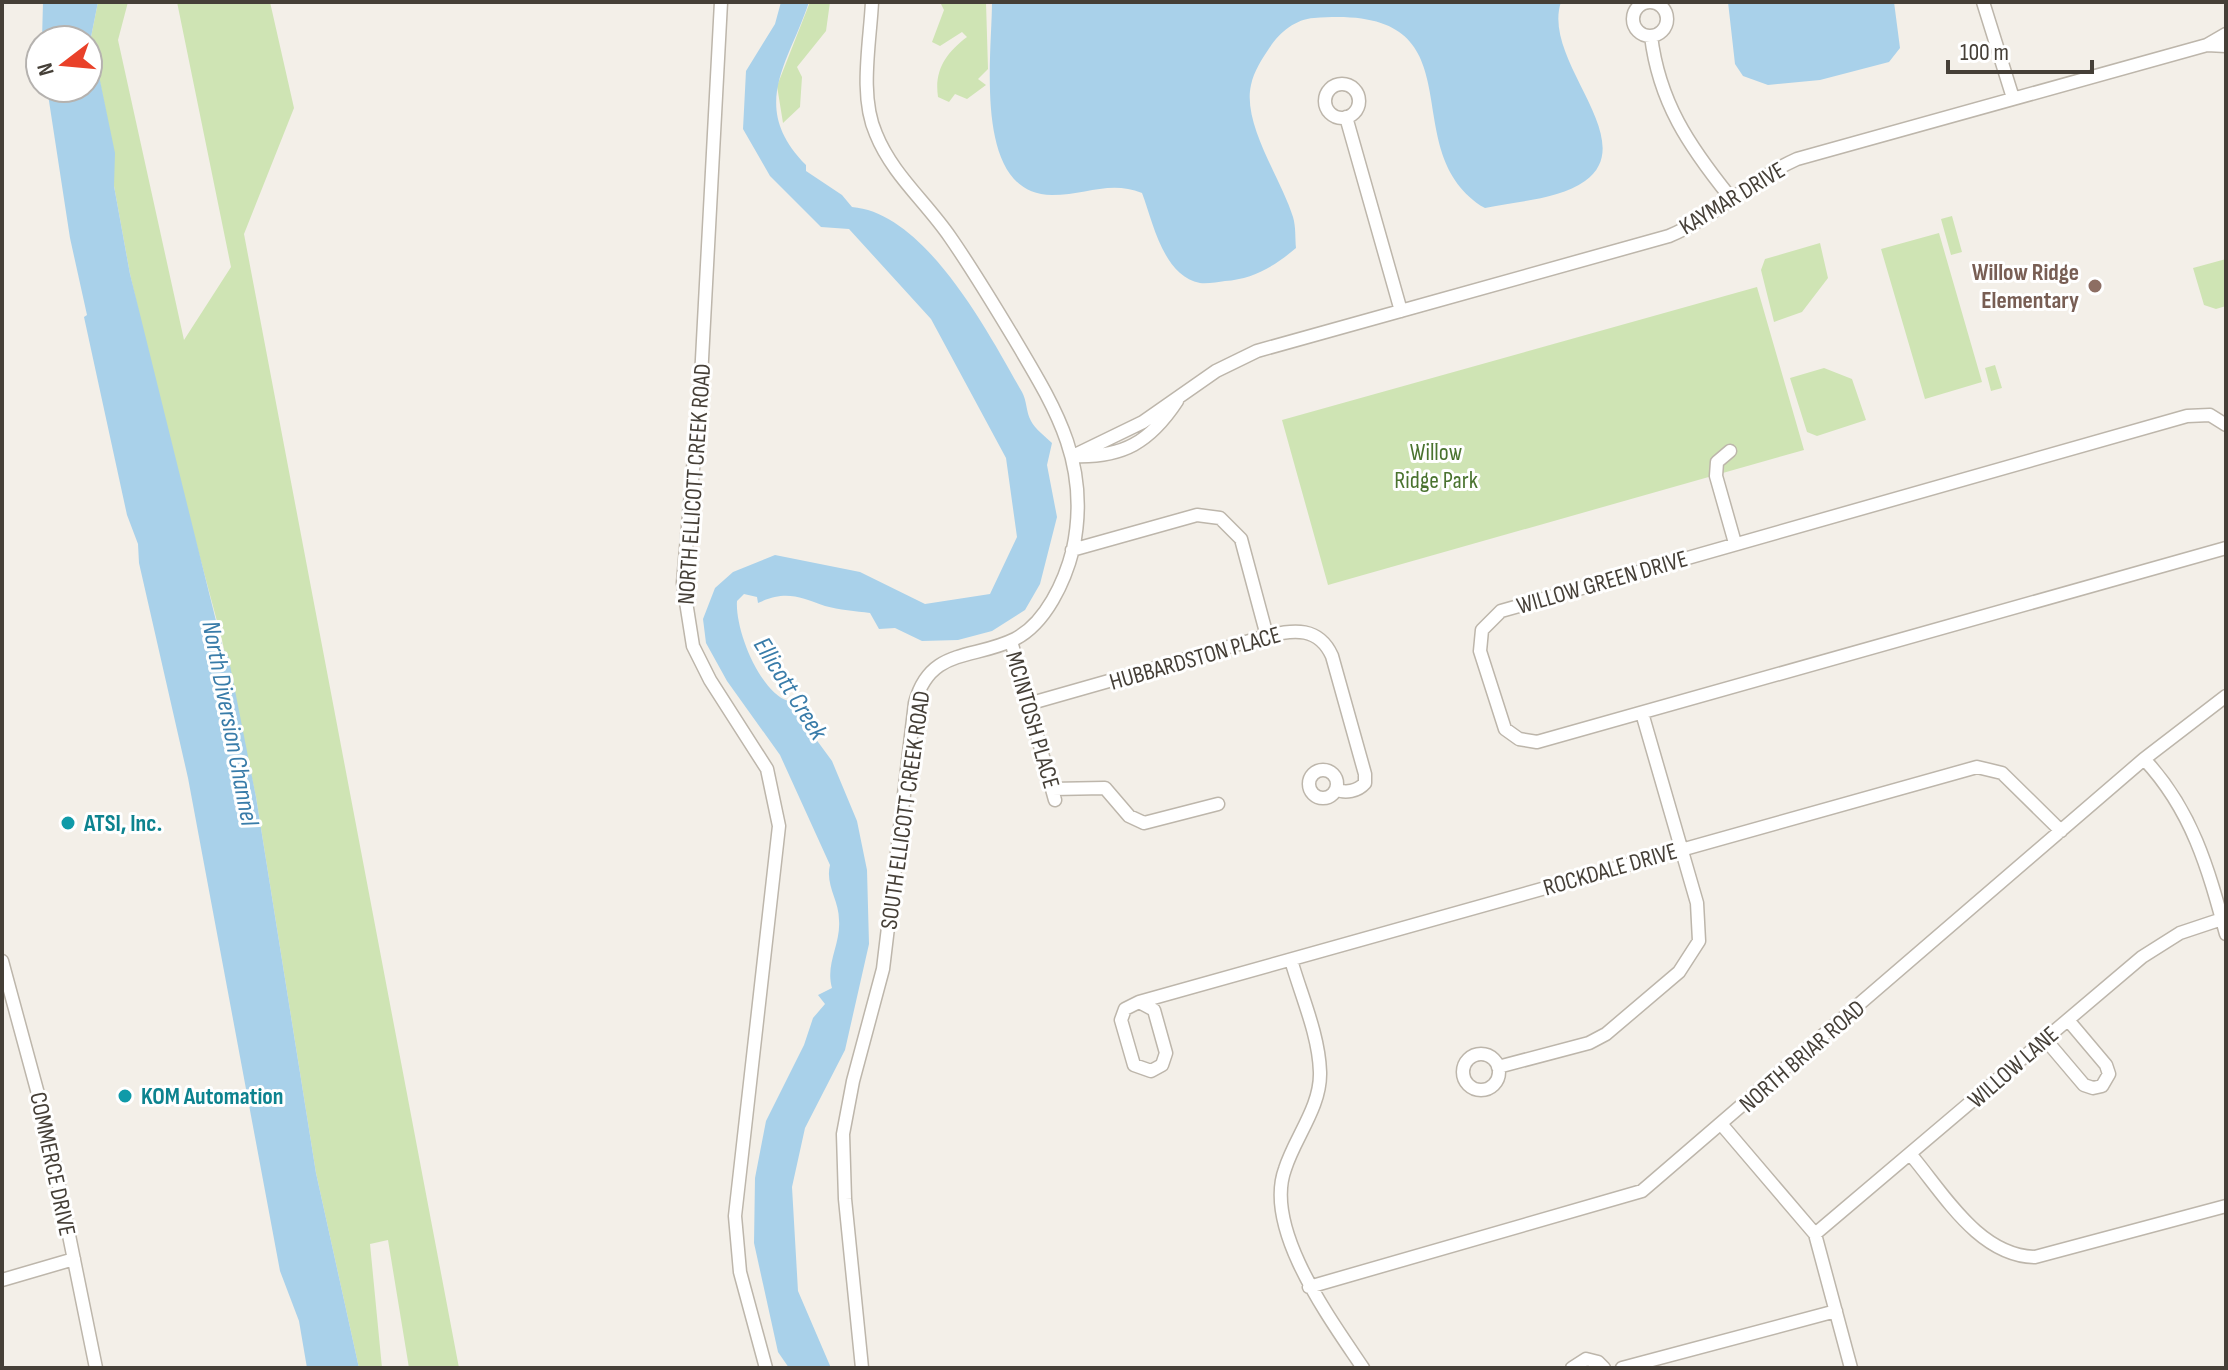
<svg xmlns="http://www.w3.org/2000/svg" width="2228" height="1370" viewBox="0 0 2228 1370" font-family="'Sofia Sans Condensed',sans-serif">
	<rect width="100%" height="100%" fill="#f3efe8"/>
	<path fill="#cfe4b4" d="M98 2H128L118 40 184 340 231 267 177 2H270L294 108 244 234 459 1368H409L388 1240 370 1244 382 1368H359L316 1173 256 797 222 640 162 415 130 274 114 186V153L91 37Z
		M810 2H830L826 31 797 67 802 77 800 107 783 123 777 86Z
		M940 2H986L988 69 978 79 986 85 967 99 955 94 949 102 938 97C934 70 946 53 967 37L962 32 940 46 932 42 944 10Z
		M1952 216 1962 252 1951 255 1941 219Z
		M1939 233 1982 382 1925 399 1881 249Z
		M1820 243 1828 278 1802 312 1774 322 1761 270 1765 259Z
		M2226 259V306L2216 309 2204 305 2193 268Z
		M1757 287 1804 450 1328 585 1282 420Z
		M1995 365 2002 388 1991 391 1985 368Z
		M1824 368 1852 379 1866 420 1817 436 1807 432 1790 378Z"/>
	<path fill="#a9d1ea" d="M43 2H98L91 37 115 153 114 186 130 274 223 649 228 655 256 797 316 1173 359 1368H307L299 1321 280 1271 188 778 139 563 138 544 127 515 84 317 87 315 70 238 47 88H88V40H42Z
		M781 2H809C789 63 748 106 806 165V171L842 195 852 207C926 213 989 334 1022 392 1027 401 1026 412 1031 421 1035 429 1046 437 1052 443L1047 465 1057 517 1040 584 1025 610 992 631 958 640 922 641 895 628 879 629 870 613C856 611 839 610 825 606 799 597 786 590 758 603L757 597 744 594 737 601C735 629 759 691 788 701L832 761 857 821 867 870 869 944 845 1050 805 1128 792 1187 798 1291 831 1368H789L778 1352 754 1243 755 1178 766 1121 804 1045 813 1018 825 1004 818 995 832 988C825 964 841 944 839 920 839 900 825 885 830 865L780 755 727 681 706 643 703 619 715 588 733 572 775 555 860 572 925 604 990 594 1017 537 1006 458 931 319 849 229 821 227 770 176 743 129 746 71 775 24Z
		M992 2H1561C1541 61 1642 140 1585 181 1559 200 1515 201 1485 208 1388 150 1489 3 1314 18 1296 19 1280 32 1270 47 1262 59 1254 71 1251 85 1242 124 1282 180 1293 217 1296 227 1295 238 1296 248 1275 266 1253 279 1225 281 1218 282 1207 284 1200 283 1163 276 1153 222 1142 193 1110 180 1086 195 1052 195 972 195 992 56 992 2Z
		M1728 2H1894L1900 48 1889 62 1820 80 1768 85 1743 76 1735 64Z"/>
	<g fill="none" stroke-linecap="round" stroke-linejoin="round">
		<defs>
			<path id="minor" d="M721 2 701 378 683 583 693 646 710 680 767 769 779 826 735 1216 740 1272 766 1368
				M1983 2 2013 98
				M1633 19a17 17 0 1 1 34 0a17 17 0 1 1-34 0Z
				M2226 34 2207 45 2226 46
				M1651 36C1659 102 1689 146 1730 197
				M1325 101a17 17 0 1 1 34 0a17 17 0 1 1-34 0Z
				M1346 117 1401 311
				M1177 401C1150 442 1123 458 1073 456L1143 422 1216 371 1257 351 1669 236C1715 217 1750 180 1797 159L2207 45
				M2226 425 2210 415 2187 416 1501 611 1482 630 1480 651 1505 729 1519 739 1537 742 2226 548
				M1730 451 1717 462 1716 476 1735 543
				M1072 550 1197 515 1220 518 1241 539 1267 636
				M1011 641 1055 800
				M1028 704 1267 636C1294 629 1319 627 1332 656L1365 774V783C1358 791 1345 794 1336 789
				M2144 759C2192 810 2208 868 2226 934
				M1309 784a14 14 0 1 1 28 0a14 14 0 1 1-28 0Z
				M1052 789 1105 788 1129 816 1144 823 1218 804
				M1291 960C1301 995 1319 1035 1320 1072 1321 1107 1295 1137 1285 1169 1263 1229 1331 1320 1363 1368
				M2 961 47 1127 96 1368
				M1139 1002 1977 767 2002 773 2061 831
				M1139 1002 1154 1010 1166 1053 1162 1065 1151 1071 1134 1065 1121 1020 1125 1009Z
				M2045 1039 2084 1085 2093 1088 2102 1086 2109 1074 2106 1065 2068 1020
				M1463 1072a18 18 0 1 1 36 0a18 18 0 1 1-36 0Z
				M1498 1067 1589 1043 1606 1034 1679 972 1699 941 1697 903 1642 713
				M1722 1125 1815 1234 1851 1368
				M1911 1155C1944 1194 1979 1256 2035 1257L2226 1206
				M1815 1234 2142 957 2180 933 2222 919
				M2 1280 74 1259
				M1309 1287 1642 1191 2144 759 2226 696
				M862 1368 845 1199 843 1134 853 1081 883 969 915 703C930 647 973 660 1015 639 1046 623 1065 581 1073 549 1091 465 1056 409 1015 340 994 305 973 270 950 237 926 202 892 174 876 134 859 96 870 43 872 2
				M1572 1368 1586 1359 1598 1362 1604 1368
				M1622 1368 1836 1311"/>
		</defs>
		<use href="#minor" stroke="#bdb6ab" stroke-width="15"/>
		<use href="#minor" stroke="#fff" stroke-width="12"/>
	</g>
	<circle fill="#8d6e63" stroke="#fff" stroke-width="3" cx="2095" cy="286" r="8"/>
	<g fill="#0f9aa8" stroke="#fff" stroke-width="3">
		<circle cx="68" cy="823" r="8"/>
		<circle cx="125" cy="1096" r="8"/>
	</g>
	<g text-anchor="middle" stroke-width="6" stroke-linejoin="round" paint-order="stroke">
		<g font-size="24" fill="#453f37" stroke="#fff">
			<text transform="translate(1732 198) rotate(-31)" y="8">KAYMAR DRIVE</text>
			<text transform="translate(694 484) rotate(-86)" y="8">NORTH ELLICOTT CREEK ROAD</text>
			<text transform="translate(1602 582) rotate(-16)" y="8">WILLOW GREEN DRIVE</text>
			<text transform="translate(1195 658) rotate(-16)" y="8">HUBBARDSTON PLACE</text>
			<text transform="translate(1033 720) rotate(74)" y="8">MCINTOSH PLACE</text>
			<text transform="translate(905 810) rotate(-82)" y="8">SOUTH ELLICOTT CREEK ROAD</text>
			<text transform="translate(1610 869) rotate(-16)" y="8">ROCKDALE DRIVE</text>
			<text transform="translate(1802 1056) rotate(-41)" y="8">NORTH BRIAR ROAD</text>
			<text transform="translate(2013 1067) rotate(-41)" y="8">WILLOW LANE</text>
			<text transform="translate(53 1164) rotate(78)" y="8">COMMERCE DRIVE</text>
		</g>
		<g font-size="24" font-weight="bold" fill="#785e54" stroke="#fff" text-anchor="end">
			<text x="2079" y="280">Willow Ridge<tspan x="2079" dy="28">Elementary</tspan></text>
		</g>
		<g font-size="24" fill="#4a732f" stroke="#fff">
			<text x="1436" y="460">Willow<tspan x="1436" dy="28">Ridge Park</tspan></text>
		</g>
		<g font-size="24" font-weight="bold" fill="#0d838f" stroke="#fff" text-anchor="start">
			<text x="84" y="831">ATSI, Inc.</text>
			<text x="141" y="1104">KOM Automation</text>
		</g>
		<g font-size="26" font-style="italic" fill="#397ca9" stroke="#fff">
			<text transform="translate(791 688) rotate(58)" y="9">Ellicott Creek</text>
			<text transform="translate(231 723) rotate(79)" y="9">North Diversion Channel</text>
		</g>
	</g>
	<rect width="2228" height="1370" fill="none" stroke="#453f37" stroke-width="8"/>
	<g transform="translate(64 64) rotate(254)"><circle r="38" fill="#ffffff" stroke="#b5b2af" stroke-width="2"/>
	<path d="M0-6L14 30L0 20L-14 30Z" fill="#e94129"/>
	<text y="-12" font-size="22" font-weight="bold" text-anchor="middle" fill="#453f37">N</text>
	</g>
	<path d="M1948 60v12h144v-12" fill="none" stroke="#453f37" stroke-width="4"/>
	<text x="1960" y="60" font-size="24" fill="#453f37" stroke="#ffffff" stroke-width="6" paint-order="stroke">100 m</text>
</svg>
